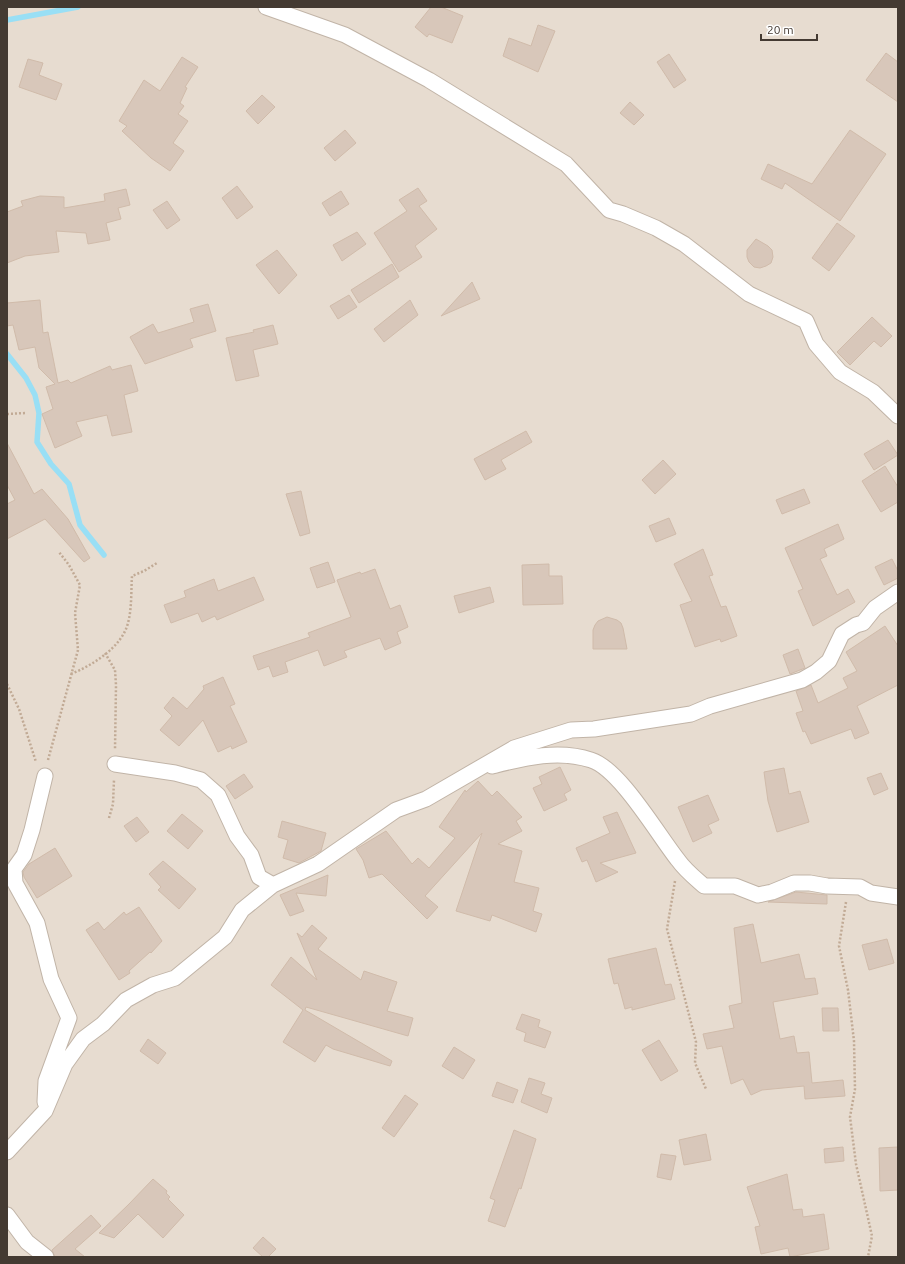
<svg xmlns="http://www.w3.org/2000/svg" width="905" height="1264" viewBox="0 0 905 1264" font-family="Ubuntu,sans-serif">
	<rect width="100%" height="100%" fill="#f3ebe2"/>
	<path fill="#e7dcd0" d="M7 7H898V1257H7Z"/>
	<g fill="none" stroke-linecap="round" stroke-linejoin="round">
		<path stroke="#99dff5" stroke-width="5.5" d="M7 20 78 7
			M7 354 26 378 35 395 39 413 37 442 51 464 69 484 80 525 104 555"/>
	</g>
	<path fill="#d8c7ba" stroke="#d0bbaa" d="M431 7H441L463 16 452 43 429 34 427 37 415 27Z
		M538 25 555 31 538 72 503 56 509 38 531 46Z
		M886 53 898 62V102L866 80Z
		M669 54 686 80 674 88 657 62Z
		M182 57 198 67 185 87 187 88 180 103 184 106 178 114 188 121 173 143 184 151 170 171 151 158 122 131 127 126 119 121 144 80 160 91Z
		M28 59 43 63 39 75 62 84 56 100 19 87Z
		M262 95 275 107 258 124 246 111Z
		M630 102 644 115 634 125 620 113Z
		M345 130 356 143 335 161 324 148Z
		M850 130 886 154 840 221 785 183 782 189 761 179 768 164 812 184Z
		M237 186 253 207 237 219 222 198Z
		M418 188 427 201 419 206 437 229 415 246 422 257 399 272 374 233 407 211 399 200Z
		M126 189 130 205 118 208 121 219 106 223 110 240 88 244 86 233 56 231 59 252 25 256 7 263V212L23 206 21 201 40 196 64 197V208L105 201 104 194Z
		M341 191 349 204 330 216 322 203Z
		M167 201 180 220 167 229 153 210Z
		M837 223 855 236 829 271 812 258Z
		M357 232 366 244 342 261 333 245Z
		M756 239 768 246 772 250 773 257 771 263 766 266 760 268 754 267 749 262 747 257V250Z
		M277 250 297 275 279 294 256 265Z
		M392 264 399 277 359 303 351 290Z
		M472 282 480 299 441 316Z
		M349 295 357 307 338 319 330 306Z
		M40 300 43 333 48 332 58 383 68 380 71 383 110 366 112 370 131 365 138 391 124 395 132 432 112 436 107 415 76 422 82 436 55 448 42 414 53 409 46 387 55 384 39 368 35 347 19 350 13 325 7 326V303Z
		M410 300 418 315 384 342 374 329Z
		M208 304 216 331 190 339 193 347 145 364 130 337 153 324 158 333 194 322 190 309Z
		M872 317 892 336 881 347 874 341 850 365 837 352Z
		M273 325 278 344 253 350 259 376 236 381 226 338 254 332 253 330Z
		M526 431 532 442 501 460 506 469 485 480 474 459Z
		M888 440 898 455 874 470 864 454Z
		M7 443 34 494 42 489 68 519 90 558 84 562 45 519 7 539V504L15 500 7 485Z
		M663 460 676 474 655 494 642 480Z
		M885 466 898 487V502L881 512 862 481Z
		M804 489 810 503 782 514 776 500Z
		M301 491 310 533 300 536 286 494Z
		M669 518 676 534 656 542 649 526Z
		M838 524 844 539 824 549 827 556 820 559 837 595 848 589 855 602 813 626 798 591 803 589 785 548Z
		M703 549 713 575 709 576 721 607 726 606 737 636 721 642 720 639 695 647 680 605 692 601 674 564Z
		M892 559 898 571V578L884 585 875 567Z
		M328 562 335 582 317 588 310 568Z
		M549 564V576H562L563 604 523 605 522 565Z
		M375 569 390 609 400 605 408 627 397 632 401 643 385 650 380 638 344 651 347 657 324 666 318 650 285 662 288 672 273 677 269 666 258 670 253 656 310 637 308 633 351 617 337 580 360 572 361 574Z
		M254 577 264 600 217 620 215 616 202 622 198 613 171 623 164 605 186 597 184 591 214 579 218 591Z
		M490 587 494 602 459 613 454 596Z
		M607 617 617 620 621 623 623 628 627 649H593V630L595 625 598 621Z
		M885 626 898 646V685L857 706 869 733 855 739 851 729 811 744 805 731 803 732 796 713 803 711 796 691 811 685 818 703 848 688 843 678 857 671 846 652Z
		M798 649 805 668 790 674 783 655Z
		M223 677 235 704 230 706 247 742 232 749 231 746 218 752 203 720 179 746 160 730 172 716 164 708 173 697 187 709 204 689 203 686Z
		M560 767 571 790 564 794 567 800 544 811 533 788 542 784 539 777Z
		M784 768 789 794 800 791 809 822 777 832 768 801 764 772Z
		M881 773 888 789 874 795 867 778Z
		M244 774 253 787 235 799 226 786Z
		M478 781 492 796 497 791 522 817 516 821 522 831 498 844 522 851 514 882 539 888 533 911 542 914 536 932 492 915 490 921 456 911 482 833 425 896 438 907 427 919 382 874 369 878 363 860 356 849 386 831 412 864 418 858 429 868 455 838 439 827 465 790 466 792Z
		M708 795 719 820 708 825 712 833 693 842 678 807Z
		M617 812 636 853 600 863 618 872 596 882 587 860 582 862 576 848 610 833 603 817Z
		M182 814 203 831 188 849 167 831Z
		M137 817 149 832 136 842 124 826Z
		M282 821 326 833 321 851 299 863 283 858 288 840 278 837Z
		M55 848 72 876 37 898 24 877 23 872 29 864Z
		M163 861 196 889 179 909 158 890 161 887 149 874Z
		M328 875 326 896 296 893 304 911 290 916 280 895Z
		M796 892 827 895V904L768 902Z
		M139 907 162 941 151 953 150 952 129 971 130 973 119 980 86 930 98 922 104 930 124 912 126 915Z
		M753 924 761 963 799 954 805 979 815 978 818 994 773 1002 780 1039 794 1036 797 1053 809 1052 812 1083 843 1080 845 1096 805 1099 804 1086 762 1090 751 1095 743 1079 731 1084 722 1046 707 1049 703 1034 734 1028 729 1006 742 1003 734 928Z
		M312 925 327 938 318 949 361 980 364 971 397 982 387 1011 413 1018 408 1036 306 1007 305 1010 392 1061 390 1066 333 1049 326 1045 315 1062 283 1042 303 1010 271 985 291 957 317 980 297 933 302 937Z
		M887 939 894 963 869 970 862 945Z
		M656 948 665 985 671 984 675 999 632 1010V1007L625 1009 618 983 614 984 608 959Z
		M822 1008H838L839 1031H823Z
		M522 1014 540 1020 538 1027 551 1032 545 1048 524 1041 526 1033 516 1029Z
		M148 1039 166 1053 158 1064 140 1051Z
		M659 1040 678 1071 661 1081 642 1050Z
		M454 1047 475 1060 463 1079 442 1066Z
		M529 1078 545 1083 541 1094 552 1098 547 1113 521 1102Z
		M497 1082 518 1090 513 1103 492 1096Z
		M405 1095 418 1104 394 1137 382 1128Z
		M514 1130 536 1139 521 1189 519 1188 505 1227 488 1221 495 1200 490 1198Z
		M706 1134 711 1160 684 1165 679 1140Z
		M843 1147 844 1161 825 1163 824 1149Z
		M898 1147V1190L880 1191 879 1148Z
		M661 1154 676 1156 671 1180 657 1177Z
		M787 1174 793 1210 802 1209 803 1217 824 1214 829 1249 790 1257 788 1248 761 1254 755 1227 760 1226 747 1187Z
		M153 1179 167 1191 166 1193 170 1197 168 1199 184 1215 163 1238 138 1214 114 1238 99 1233 129 1204Z
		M91 1215 101 1226 75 1249 85 1257H55L52 1250Z
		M263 1237 276 1249 268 1257H263L253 1248Z"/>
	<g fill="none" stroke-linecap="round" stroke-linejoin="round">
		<defs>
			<path id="street" d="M266 7 345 35 429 80 566 164 609 210 623 214 656 228 684 244 749 294 806 321 816 344 840 372 873 392 898 416
				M115 764 175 773 201 780 218 795 237 836 251 855 259 877 273 885
				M492 766C524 758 558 749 591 760 620 769 658 835 678 860 685 870 695 878 704 886H735L758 895 772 892 794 883H810L827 886 860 887 871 893 898 897
				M45 776 32 830 24 855 14 869 15 883 37 923 51 979 69 1018 46 1081 45 1102
				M7 1152 45 1111 65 1064 83 1039 103 1024 126 1000 153 985 175 978 225 937 242 910 273 885 318 864 396 810 426 799 514 748 571 730 594 729 691 714 710 706 802 680 816 672 829 661 842 634 856 625 863 623 875 608 898 592
				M7 1215 27 1242 46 1257"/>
		</defs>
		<use href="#street" stroke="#c1b4a7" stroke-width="17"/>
		<path stroke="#c1aa95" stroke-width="2.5" stroke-dasharray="2 2" stroke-linecap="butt" d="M7 414 26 413
			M105 653 115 670 116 685 115 749
			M71 674C93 665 122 647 128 623 132 608 131 591 132 576L144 571 157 563
			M7 684 19 709 36 762
			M48 760 78 650 75 613 80 585 69 565 59 552
			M109 818 113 804 114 780
			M675 881 667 929 696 1042 695 1063 706 1089
			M846 902 839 946 848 990 854 1041 855 1089 850 1117 856 1164 872 1236 868 1257"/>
		<use href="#street" stroke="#fff" stroke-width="15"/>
	</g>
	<rect width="905" height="1264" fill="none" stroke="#443a32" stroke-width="16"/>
	<path d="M761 34v6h56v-6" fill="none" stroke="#443a32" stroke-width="2"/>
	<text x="767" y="34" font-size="12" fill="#443a32" stroke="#ffffff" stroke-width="3" paint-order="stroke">20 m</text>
</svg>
